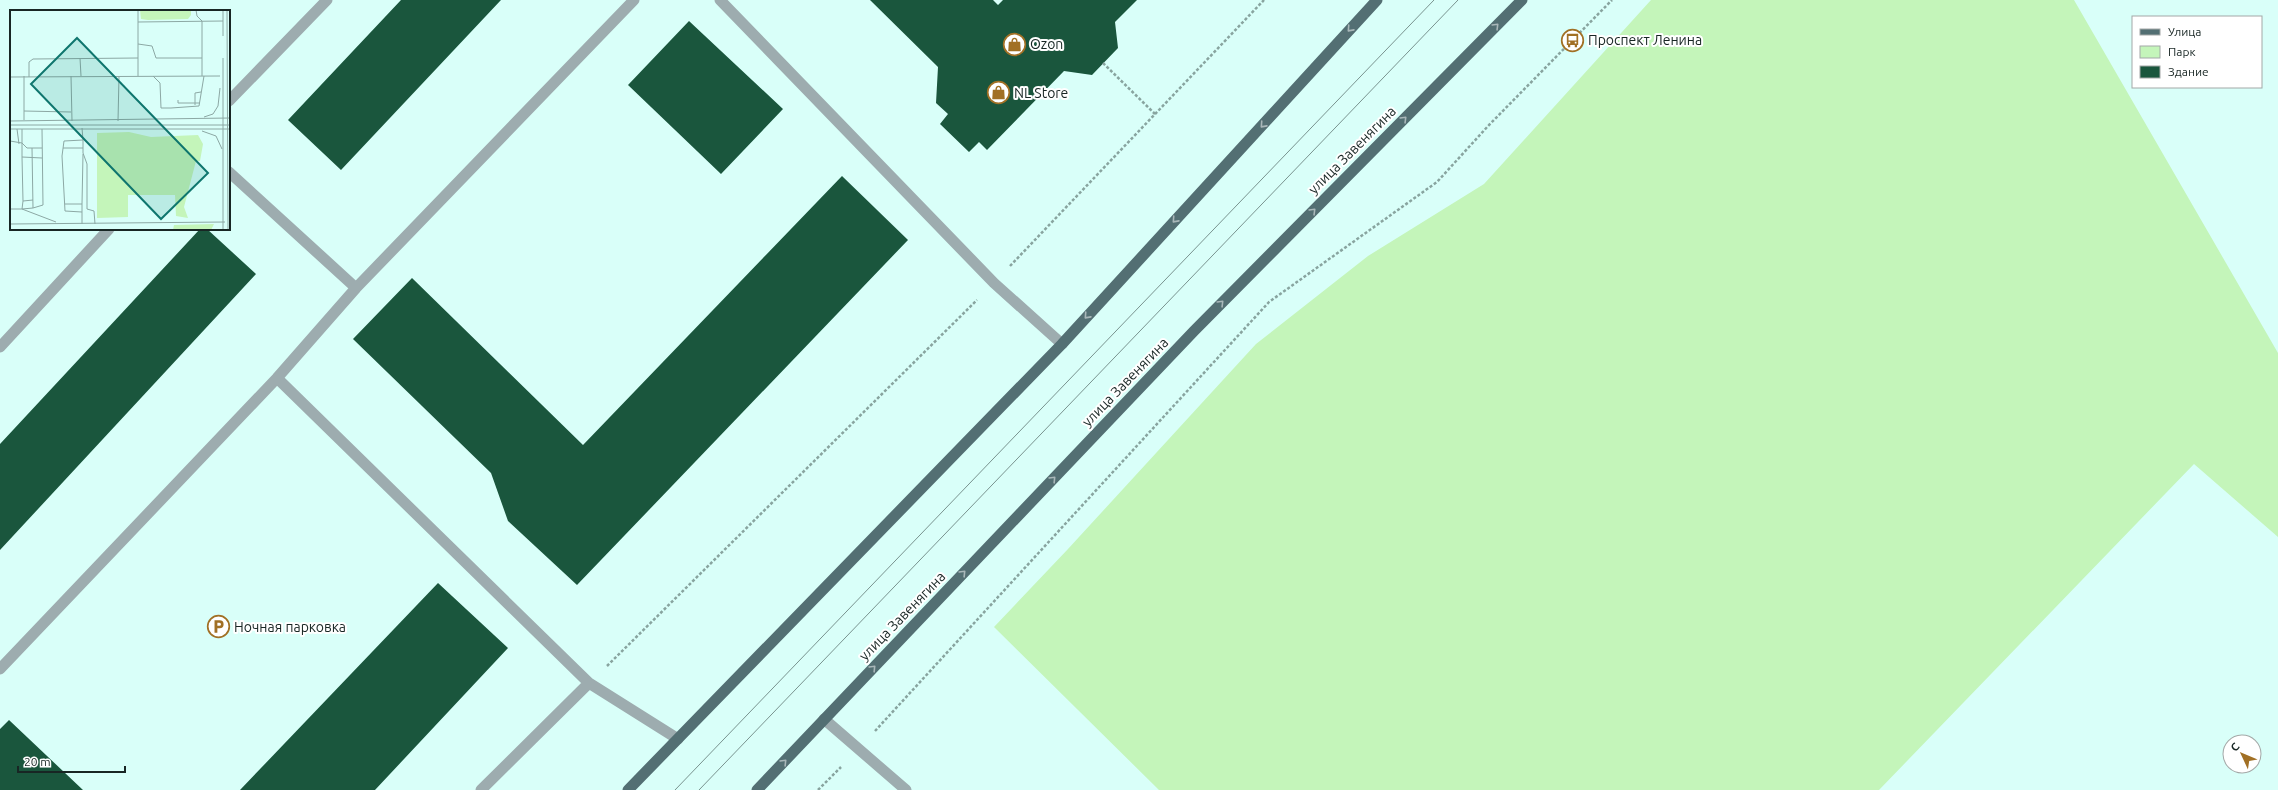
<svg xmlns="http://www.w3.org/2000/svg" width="2278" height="790" viewBox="0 0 2278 790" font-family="Ubuntu,sans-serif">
	<rect width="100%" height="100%" fill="#d9fff9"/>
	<path fill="#c4f5ba" d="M1651 0H2074L2278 353V537L2194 464 1879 790H1159L994 627 1068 549 1256 344 1368 256 1484 184Z"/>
	<path fill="#1a563d" d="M401 0H501L341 170 288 120Z
		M870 0H993L998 5 1003 0H1137L1115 22 1118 48 1092 75 1064 71 987 150 979 142 969 152 940 124 948 114 936 103 938 67Z
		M689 21 783 109 721 174 628 85Z
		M842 176 908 240 577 585 508 521 491 473 353 339 412 278 583 445Z
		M200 229H207L256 274 0 550V444Z
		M438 583 508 648 375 790H240Z
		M9 720 83 790H0V729Z"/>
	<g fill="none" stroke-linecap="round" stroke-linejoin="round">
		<path stroke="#88a49f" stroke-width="2.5" stroke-dasharray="3 2" stroke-linecap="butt" d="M1103 63 1155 114
			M1010 266 1264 0
			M607 666 977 300
			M875 731 1269 302 1437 182 1489 125 1612 0
			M818 790 841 767"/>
		<path stroke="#9dacaf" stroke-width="11" d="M720 0 994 283 1062 344
			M229 101 327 0
			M229 172 356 288
			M0 347 109 229
			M277 378 589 683 678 739
			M0 669 277 378 356 288 634 0
			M824 719 906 790
			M481 790 589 683"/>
		<path stroke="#536f73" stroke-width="11" d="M628 790 1062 344 1377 0
			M757 790 1194 331 1522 0"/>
		<path stroke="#79938f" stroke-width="1" d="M675 790 1434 0
			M699 790 1458 0"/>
	</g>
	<defs><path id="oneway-chevron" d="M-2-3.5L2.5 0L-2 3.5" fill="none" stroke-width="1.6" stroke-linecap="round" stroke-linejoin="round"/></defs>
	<g stroke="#a9b7b9">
		<use href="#oneway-chevron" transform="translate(1496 26) rotate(-45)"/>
		<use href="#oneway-chevron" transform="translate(1350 29) rotate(132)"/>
		<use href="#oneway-chevron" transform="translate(1404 119) rotate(-45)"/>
		<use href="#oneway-chevron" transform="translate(1263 125) rotate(132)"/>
		<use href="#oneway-chevron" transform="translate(1313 211) rotate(-45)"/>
		<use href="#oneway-chevron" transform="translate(1175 220) rotate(132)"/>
		<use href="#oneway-chevron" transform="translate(1221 303) rotate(-45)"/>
		<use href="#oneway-chevron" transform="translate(1087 316) rotate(132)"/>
		<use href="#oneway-chevron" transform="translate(1053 479) rotate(-46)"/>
		<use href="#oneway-chevron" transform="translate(963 573) rotate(-46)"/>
		<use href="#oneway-chevron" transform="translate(873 668) rotate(-46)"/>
		<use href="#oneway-chevron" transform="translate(784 762) rotate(-46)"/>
	</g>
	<defs>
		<symbol id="bus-ring" viewBox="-11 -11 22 22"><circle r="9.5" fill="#fff" stroke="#a17025" stroke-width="1.5"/><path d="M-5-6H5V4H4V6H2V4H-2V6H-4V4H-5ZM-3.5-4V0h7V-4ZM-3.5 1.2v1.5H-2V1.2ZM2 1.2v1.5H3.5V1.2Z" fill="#a17025"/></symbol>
		<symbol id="shop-ring" viewBox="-11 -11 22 22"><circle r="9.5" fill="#fff" stroke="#a17025" stroke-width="1.5"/><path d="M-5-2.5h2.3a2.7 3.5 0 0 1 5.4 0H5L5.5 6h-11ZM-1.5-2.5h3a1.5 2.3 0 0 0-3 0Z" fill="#a17025"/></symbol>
		<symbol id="parking-ring" viewBox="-11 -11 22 22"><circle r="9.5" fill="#fff" stroke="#a17025" stroke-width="1.5"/><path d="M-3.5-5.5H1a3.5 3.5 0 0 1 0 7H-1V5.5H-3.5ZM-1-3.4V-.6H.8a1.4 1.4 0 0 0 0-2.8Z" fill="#a17025"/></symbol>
	</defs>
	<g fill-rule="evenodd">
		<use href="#bus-ring" x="1560" y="28" width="25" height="25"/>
		<use href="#shop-ring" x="1002" y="32" width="25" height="25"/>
		<use href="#shop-ring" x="986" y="80" width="25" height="25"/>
		<use href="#parking-ring" x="206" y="614" width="25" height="25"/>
	</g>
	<g text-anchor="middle" stroke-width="4" stroke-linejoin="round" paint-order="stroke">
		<g font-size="14" fill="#182624" stroke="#fff" text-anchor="start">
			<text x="1588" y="45">Проспект Ленина</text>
			<text x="1030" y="49">Ozon</text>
			<text x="1014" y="98">NL Store</text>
			<text x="234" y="632">Ночная парковка</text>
		</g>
		<g font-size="14" fill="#182624" stroke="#fff">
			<text transform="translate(1352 150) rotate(-45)" y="5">улица Завенягина</text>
			<text transform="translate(1125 382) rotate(-46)" y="5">улица Завенягина</text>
			<text transform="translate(902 616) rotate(-46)" y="5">улица Завенягина</text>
		</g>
	</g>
	<g transform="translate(10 10)">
		<rect width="220" height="220" fill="#d9fff9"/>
		<path d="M130 0H181V5L178 9 138 10 131 9ZM119 122 141 127 188 125 193 134 190 151H186L174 197 178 208 166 206 165 185H118V207L87 208V123ZM204 214 201 220H163L164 215Z" fill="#c4f5ba"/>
		<path fill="none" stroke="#8ca8a4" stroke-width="1" d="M128 0V66M186 0 187 6 192 11V48M217 0 218 220M128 12 213 11M213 26V0M128 34 142 36 146 48H192V66M70 48 71 66M213 48V220M61 66 62 111M143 66 150 73 151 98H161L189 96 194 66M0 67 210 66M19 67V52L23 49 128 48M168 90V93H190M185 95V83L191 82M14 101 61 102M194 107 203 104 208 96 210 78M14 110V66M0 111 220 108M108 111 109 66M0 115H220M0 119H220M7 119 9 134M12 119V147M192 121 206 126 212 139M73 130V143L77 154V199L84 201 85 214M0 131 12 133 17 138H32M22 138 23 198 12 199 46 212M53 138H73M23 190 13 191 12 147 32 148M55 194H72V214M72 194 73 144M23 198 33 195 32 119M0 199H12L13 191M72 202 55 201 52 146 54 131 73 130 72 118M0 214 215 212"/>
		<path fill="#0f766e" fill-opacity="0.15" stroke="#0f766e" stroke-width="2" d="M67 28 198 163 151 209 21 74Z"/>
		<rect width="220" height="220" fill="none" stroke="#182624" stroke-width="2"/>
	</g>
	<rect x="2132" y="16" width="130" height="72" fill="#ffffff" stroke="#a3a8a7"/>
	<rect x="2140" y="29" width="20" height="6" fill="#536f73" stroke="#a3a8a7"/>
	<text x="2168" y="36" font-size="12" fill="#182624">Улица</text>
	<rect x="2140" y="46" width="20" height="12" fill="#c4f5ba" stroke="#a3a8a7"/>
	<text x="2168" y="56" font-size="12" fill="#182624">Парк</text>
	<rect x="2140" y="66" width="20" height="12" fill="#1a563d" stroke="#a3a8a7"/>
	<text x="2168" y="76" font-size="12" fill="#182624">Здание</text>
	<g transform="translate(2242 754) rotate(314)"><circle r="19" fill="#ffffff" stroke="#a3a8a7"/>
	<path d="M0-3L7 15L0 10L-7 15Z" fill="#a17025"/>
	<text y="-6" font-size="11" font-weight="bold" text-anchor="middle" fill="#182624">С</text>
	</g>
	<path d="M18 766v6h107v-6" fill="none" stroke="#182624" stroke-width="2"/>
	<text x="24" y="766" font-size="12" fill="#182624" stroke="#ffffff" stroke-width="3" paint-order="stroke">20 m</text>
</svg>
